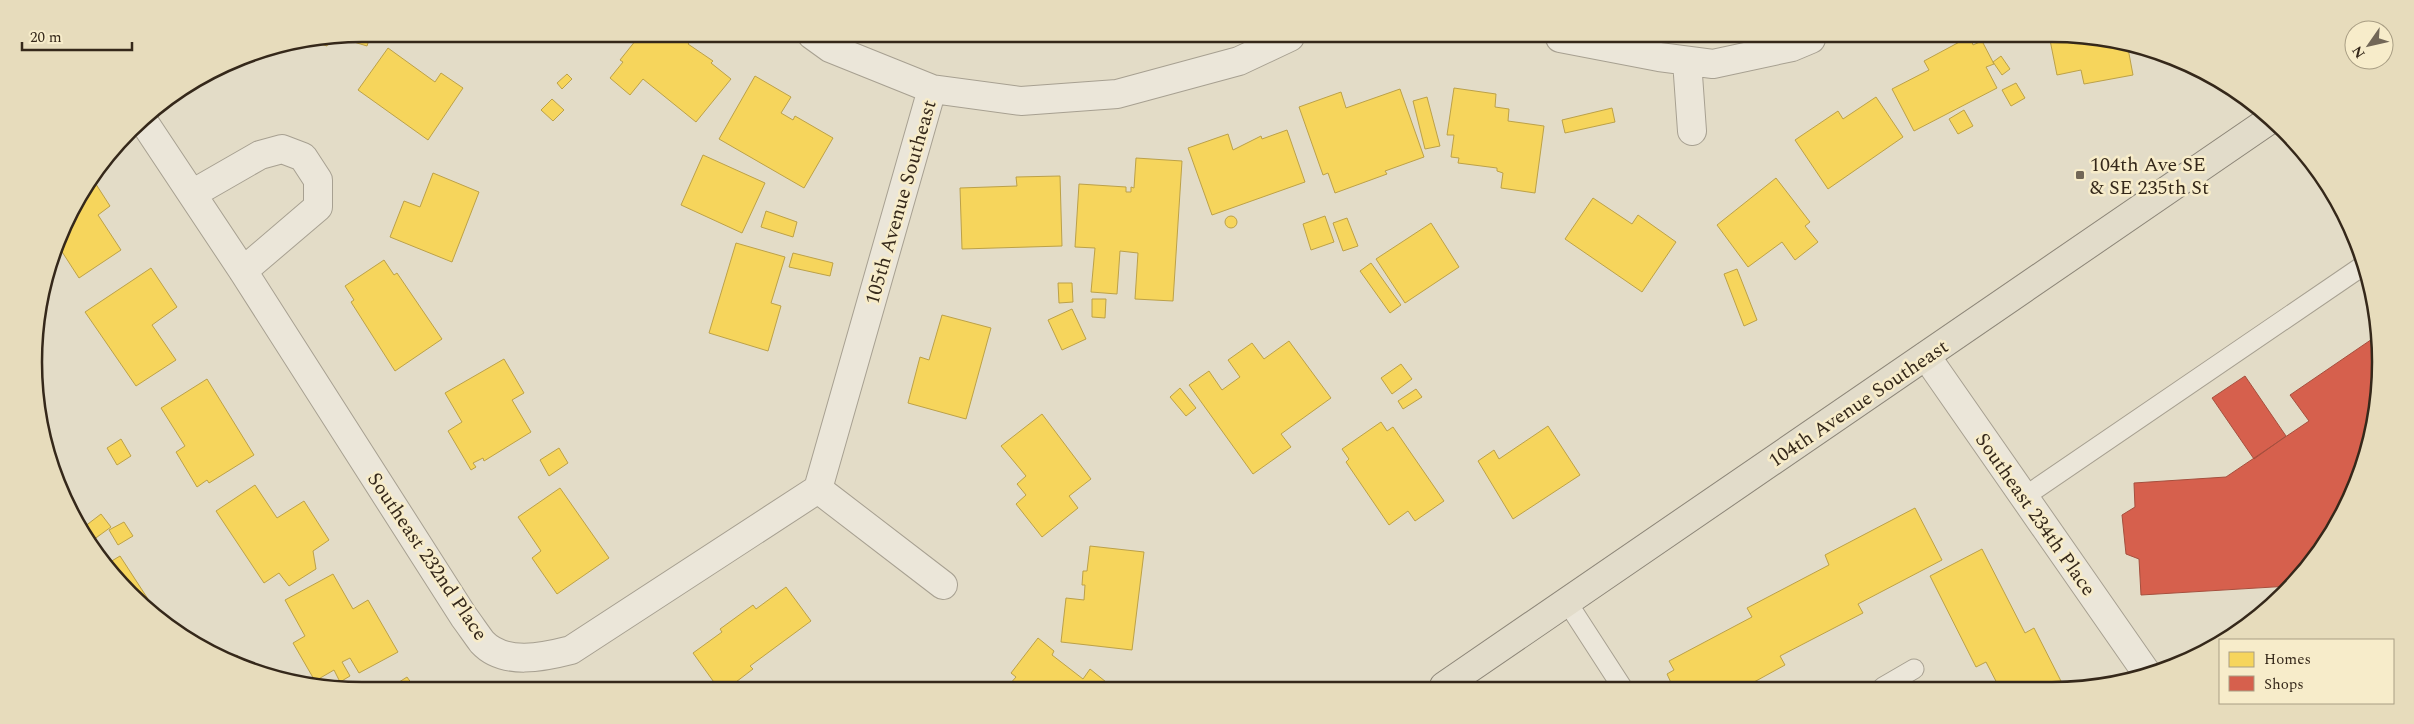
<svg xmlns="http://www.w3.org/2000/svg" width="2414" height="724" viewBox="0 0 2414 724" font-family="Spectral,serif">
	<rect width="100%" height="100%" fill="#e3dcc7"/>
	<path fill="#f6d55c" stroke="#bca148" d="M371 34 367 46 334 36 362 34Z
		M640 35H696L688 44 713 61 711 63 731 79 696 122 643 79 630 95 610 78 623 62 620 60Z
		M330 37 327 46 305 39Z
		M1965 39H1971L1973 45 1982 41 1994 64 1986 67 1997 88 1914 131 1892 89 1929 70 1924 61Z
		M2050 40H2116L2127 43 2133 75 2084 84 2081 70 2057 75Z
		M388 48 435 82 441 73 463 88 428 140 358 90Z
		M2001 56 2010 69 2002 75 1993 62Z
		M567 74 572 79 562 89 557 83Z
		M755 76 791 97 781 113 793 120 795 116 833 138 804 188 719 139Z
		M2016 83 2025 98 2011 106 2002 90Z
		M1454 88 1496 94 1495 107 1509 109 1508 121 1544 126 1535 193 1501 188 1503 173 1497 171V168L1458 163 1459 158 1451 157 1454 135H1447Z
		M1400 89 1424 157 1385 171 1387 174 1335 193 1328 173 1323 175 1299 107 1341 92 1346 108Z
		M1427 97 1440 146 1425 149 1413 101Z
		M1876 97 1903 137 1828 189 1795 140 1838 111 1843 119Z
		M552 99 564 110 553 121 541 110Z
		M1612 108 1615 122 1565 133 1562 120Z
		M1964 110 1973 126 1958 134 1949 119Z
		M1287 130 1305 182 1212 215 1188 148 1228 134 1233 150 1261 136 1262 139Z
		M703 155 765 183 742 233 681 205Z
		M1136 158 1182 161 1173 301 1135 299 1138 253 1120 251 1117 294 1091 292 1095 248 1075 247 1079 184 1126 187V192H1131V187L1134 188Z
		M433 173 479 192 452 262 390 237 404 201 420 207Z
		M1060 176 1062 246 962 249 960 188 1017 186 1016 177Z
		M92 178 110 206 98 215 121 250 79 278 57 244 68 217Z
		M1776 178 1810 222 1805 226 1818 242 1795 260 1782 242 1748 267 1717 225Z
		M1593 198 1632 224 1638 215 1676 242 1642 292 1565 239Z
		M766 211 797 222 793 237 761 227Z
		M1325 216 1334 242 1311 250 1303 224Z
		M1225 222a6 6 0 1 1 12 0a6 6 0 1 1-12 0Z
		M1347 218 1358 246 1343 251 1333 223Z
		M1431 223 1459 267 1405 303 1376 259Z
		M736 243 785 257 771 303 781 306 768 351 709 333Z
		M793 253 833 263 830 276 789 267Z
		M384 260 394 275 397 273 442 339 395 371 351 302 354 300 345 286Z
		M1371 263 1401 305 1390 313 1360 271Z
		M151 268 177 307 152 325 176 360 136 386 85 312Z
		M1737 269 1757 320 1744 326 1724 274Z
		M1058 283H1072L1073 302 1059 303Z
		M1092 299H1106L1105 318 1092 317Z
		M1072 309 1086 339 1062 350 1048 320Z
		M942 315 991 328 966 419 908 403 920 357 929 360Z
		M1289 341 1331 398 1281 434 1291 447 1253 474 1189 385 1209 371 1222 390 1240 377 1228 360 1252 343 1264 359Z
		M504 359 524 393 512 400 531 432 484 461 483 458 473 463 476 467 471 470 448 431 462 422 445 393Z
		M1401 364 1412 379 1392 394 1381 378Z
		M207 379 254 455 209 483 207 480 197 487 176 452 185 446 161 408Z
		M1180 388 1196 408 1186 416 1170 397Z
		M1416 389 1422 397 1403 409 1398 401Z
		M1042 414 1091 479 1069 496 1078 508 1042 537 1016 504 1026 495 1017 484 1026 476 1001 446Z
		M1381 422 1387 431 1393 427 1444 501 1415 521 1408 511 1389 525 1346 462 1349 459 1342 449Z
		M1548 426 1580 475 1513 519 1478 461 1494 450 1499 459Z
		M121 439 131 456 117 465 107 448Z
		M559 448 568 463 549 476 540 460Z
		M255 485 277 518 304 501 329 540 313 551 316 569 289 586 279 573 264 583 216 511Z
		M560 488 609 558 557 594 532 558 541 551 518 517Z
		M1915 508 1942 560 1858 604 1863 613 1780 656 1785 665 1745 687H1673L1667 674 1674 670 1669 661 1752 617 1747 608 1829 565 1825 555Z
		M101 514 111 527 93 540 84 527Z
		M124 522 133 536 118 545 109 530Z
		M1090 546 1144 552 1132 650 1061 642 1066 598 1084 600 1085 585H1082L1083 571H1087Z
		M1982 549 2025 633 2034 628 2064 687H1999L1986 662 1976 667 1930 576Z
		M120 556 148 599 144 602 105 565Z
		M333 574 353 609 368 600 398 652 359 673 350 658 342 662 350 676 340 682 334 670 315 681 293 643 305 636 285 600Z
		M786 587 811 621 750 666 753 669 732 685H716L693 653 722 632 720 629 753 605 756 609Z
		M1038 638 1054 651 1052 655 1083 679 1090 669 1111 686 1009 685 1016 677 1011 673Z
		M237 655 246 668H245L228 661Z
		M407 677 412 684H396Z"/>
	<path fill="#d6604d" stroke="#a64f3e" d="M2378 335 2380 362 2374 426 2346 507 2290 586 2141 595 2139 559 2126 554 2122 515 2135 507 2134 483 2226 477 2309 421 2290 395Z
		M2245 376 2286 436 2254 459 2212 398Z"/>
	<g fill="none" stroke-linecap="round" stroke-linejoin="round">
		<defs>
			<path id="service" d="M2024 497 2364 265
				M1567 602 1622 687
				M1883 687 1914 669"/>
			<path id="minor" d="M812 35 830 48 932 89 1021 101 1117 94 1239 61 1290 37
				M1560 38 1659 57 1713 64 1792 47 1811 39
				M1687 61 1692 131
				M932 89 818 489 943 585
				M142 119 243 271 464 617C470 625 476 634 482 642 504 666 544 657 571 650L818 489
				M192 194 260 155 282 149 303 157 318 180V207L243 271
				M1926 356 2146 672"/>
			<path id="primary" d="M1444 686 2271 119"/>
		</defs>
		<use href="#service" stroke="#a7a091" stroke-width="21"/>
		<use href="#minor" stroke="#a7a091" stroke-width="30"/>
		<use href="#primary" stroke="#8d8678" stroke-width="30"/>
		<use href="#service" stroke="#ebe6d9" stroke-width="19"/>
		<use href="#minor" stroke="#ebe6d9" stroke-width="28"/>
		<use href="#primary" stroke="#e2dcca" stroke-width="28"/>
	</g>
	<rect fill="#726757" stroke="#f7ecca" stroke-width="2" x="2075" y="170" width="10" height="10" rx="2.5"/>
	<g text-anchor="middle" stroke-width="5" stroke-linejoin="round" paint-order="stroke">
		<g font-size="20" fill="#35281a" stroke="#f7ecca" text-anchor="start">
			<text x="2090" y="171">104th Ave SE<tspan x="2090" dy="23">&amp; SE 235th St</tspan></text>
		</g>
		<g font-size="20" fill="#35281a" stroke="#f7ecca">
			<text transform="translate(900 202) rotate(-74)" y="7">105th Avenue Southeast</text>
			<text transform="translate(1858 403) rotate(-34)" y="7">104th Avenue Southeast</text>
			<text transform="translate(2036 514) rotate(55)" y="7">Southeast 234th Place</text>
			<text transform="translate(428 556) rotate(56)" y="7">Southeast 232nd Place</text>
		</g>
	</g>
	<path d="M0 0H2414V724H0ZM362 42H2052A320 320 0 0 1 2372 362V362A320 320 0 0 1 2052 682H362A320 320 0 0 1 42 362V362A320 320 0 0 1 362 42Z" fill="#e7dcbc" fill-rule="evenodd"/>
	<path fill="none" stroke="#35281a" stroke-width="2.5" d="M362 42H2052A320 320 0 0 1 2372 362V362A320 320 0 0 1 2052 682H362A320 320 0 0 1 42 362V362A320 320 0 0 1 362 42Z"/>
	<rect x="2219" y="639" width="175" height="65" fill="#f7ecca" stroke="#a99e84"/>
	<rect x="2229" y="652" width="25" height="15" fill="#f6d55c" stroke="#a99e84"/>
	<text x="2264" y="664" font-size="15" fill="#35281a">Homes</text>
	<rect x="2229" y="676" width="25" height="15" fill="#d6604d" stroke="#a99e84"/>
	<text x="2264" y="689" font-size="15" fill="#35281a">Shops</text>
	<g transform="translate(2369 45) rotate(236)"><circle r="24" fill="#f7ecca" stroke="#a99e84"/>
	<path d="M0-4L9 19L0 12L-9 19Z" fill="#726757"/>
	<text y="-8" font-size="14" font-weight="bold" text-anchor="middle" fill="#35281a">N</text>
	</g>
	<path d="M22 42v8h110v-8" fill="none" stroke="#35281a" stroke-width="2.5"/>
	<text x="30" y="42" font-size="15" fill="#35281a" stroke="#f7ecca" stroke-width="4" paint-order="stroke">20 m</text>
</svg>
